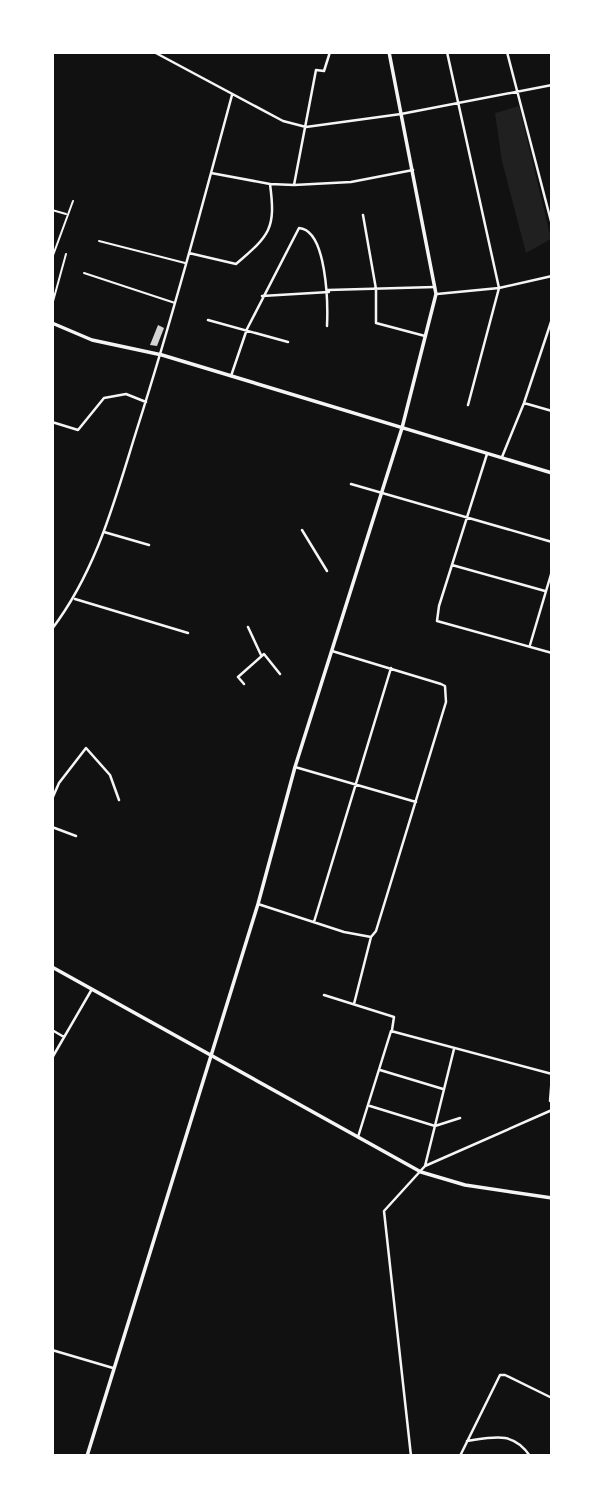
<svg xmlns="http://www.w3.org/2000/svg" width="604" height="1508" viewBox="0 0 604 1508" font-family="Helvetica,sans-serif">
	<rect width="100%" height="100%" fill="#111"/>
	<path fill="#202020" d="M519 106 551 239 526 253 502 161 495 113Z"/>
	<path fill="#d3d3d3" d="M158 325 164 328 157 346 150 345Z"/>
	<g fill="none" stroke-linecap="round" stroke-linejoin="round">
		<path stroke="#f5f5f5" stroke-width="2" d="M52 114 53 109
			M52 210 66 214
			M99 241 185 263
			M52 258 73 201
			M84 273 175 303
			M52 305 66 254"/>
		<path stroke="#f5f5f5" stroke-width="2.5" d="M154 52 283 121 306 127 401 114 552 85
			M330 52 324 71 316 70 294 185 351 182 413 170
			M447 52 499 288 468 405
			M507 52 552 225
			M270 184 294 185
			M363 215 376 289V323L425 336
			M189 253 236 264C270 235 276 229 270 184L211 173
			M328 290 435 287
			M437 294 499 288 552 276
			M262 296 329 292
			M208 320 288 342
			M231 376 247 329 299 228C327 230 328 304 327 326
			M524 403 552 411
			M52 422 78 430 104 398 126 394 146 402
			M487 454 439 606 437 621 552 653
			M502 457 524 403 552 319
			M351 484 552 542
			M302 530 327 571
			M104 532 149 545
			M452 565 545 591
			M75 599 188 633
			M248 627 261 655
			M52 629C97 570 115 499 137 429 172 319 202 207 232 95
			M530 645 552 571
			M332 651 441 684 445 686 446 702 376 931 371 937 354 1004
			M244 684 238 677 264 654 280 674
			M295 767 416 802
			M52 799 59 783 86 748 110 775 119 800
			M52 827 76 836
			M258 904 344 932 371 937
			M314 922 391 668
			M324 995 394 1017 392 1030
			M52 1030 64 1037
			M454 1049 425 1166 552 1110
			M52 1058 92 989
			M380 1070 443 1089
			M550 1101 552 1076
			M370 1106 435 1126 460 1118
			M358 1137 391 1031 552 1074
			M52 1350 113 1368
			M467 1441C494 1437 513 1431 530 1456
			M411 1456 384 1211 425 1166
			M460 1456 500 1375H505L552 1398"/>
		<path stroke="#f5f5f5" stroke-width="3.5" d="M52 967 421 1172 465 1185 552 1198"/>
		<path stroke="#f5f5f5" stroke-width="3.5" d="M52 323 92 340 162 355 552 473
			M87 1456 258 904 295 767 402 428 436 294 389 52"/>
	</g>
	<rect width="604" height="1508" fill="none" stroke="#ffffff" stroke-width="108"/>
</svg>
